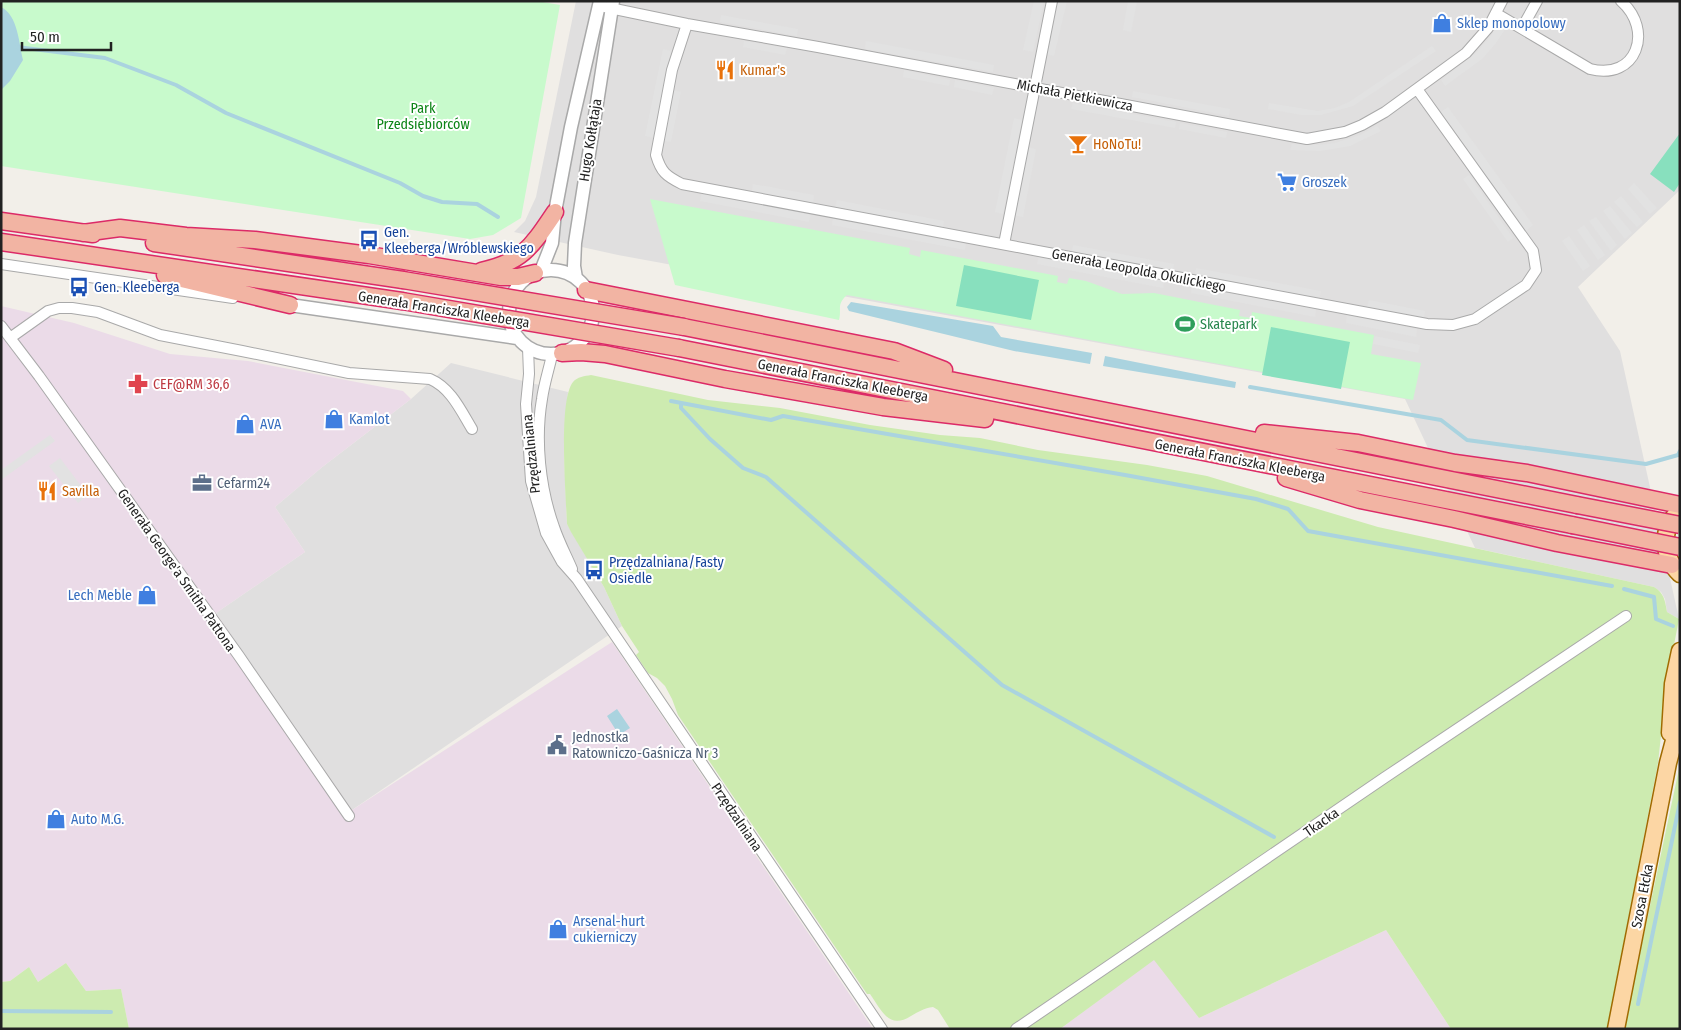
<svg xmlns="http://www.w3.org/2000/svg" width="1681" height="1030" viewBox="0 0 1681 1030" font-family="'Fira Sans Condensed',sans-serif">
	<rect width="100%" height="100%" fill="#f2efe9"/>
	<path fill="#e0dfdf" d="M576 1H1680V190L1578 287 1620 351 1679 619 1667 612 1665 599 1661 592 1654 587 1475 548 1405 399 618 255 514 232 525 221 536 197Z
		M451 363 568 392 565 423 564 453 567 524 604 587 622 626 352 810 216 613 305 552 275 507 321 468 411 399Z"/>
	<path fill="#ebdbe8" d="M1 306 74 323 170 354 248 361 403 391 411 399 321 468 275 507 305 552 216 613 352 810 612 642 873 1029H129L121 989 86 991 66 963 38 982 29 967 10 981 1 982Z
		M1386 930 1451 1029H1060L1154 959 1199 1018Z"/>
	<path fill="#cdebb0" d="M591 375 708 400 780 408 870 425 940 435 980 438 1038 450 1147 465 1207 476 1378 527 1654 587C1664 593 1665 600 1667 612L1679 619 1667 681 1658 763 1607 1029H1451L1386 930 1199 1018 1154 960 1060 1029H950L938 1010 933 1007C924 1008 918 1012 911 1016 889 1030 882 1011 870 994H867L678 715 672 699 665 686 657 678 648 673 636 655 639 652 622 626 604 587 571 532 567 524C566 497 558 400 573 382 577 377 585 376 591 375Z
		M1680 764V1029H1624Z
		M66 963 86 991 121 989 129 1029H1V982L10 981 29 967 38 982Z"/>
	<path fill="#c8facc" d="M1 1H537L560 5 521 218 493 235 470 239 1 166Z
		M650 199 910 248 909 254 920 257 921 250 1058 276 1057 282 1067 284 1069 278 1086 281 1122 294 1154 293 1240 310 1239 316 1251 318 1252 312 1374 335 1371 354 1421 363 1413 400 847 295C836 305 842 308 839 320L675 285Z"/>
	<path fill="#88e0be" d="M1680 133V183L1674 192 1650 174Z
		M964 265 1039 280 1031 320 956 306Z
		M1271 327 1350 342 1341 389 1262 375Z"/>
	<path fill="#e2e2e2" d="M1034 1H1044L1033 52 1023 50Z
		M1057 1H1067L1054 56 1046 54Z
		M1128 1H1137L1131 32 1123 30Z
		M721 15 798 29 797 36 720 22Z
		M1501 21 1508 25 1496 43 1482 59 1445 86 1441 80 1475 54 1490 37Z
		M744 41 787 48 785 55 743 47Z
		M866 41 994 65 993 72 865 49Z
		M1432 46 1436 51 1353 106 1321 115H1301L1268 109 1269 103 1318 111 1335 108 1349 102Z
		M663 49 671 51 654 138 645 136Z
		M904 70 950 80 949 86 903 77Z
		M955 80 994 88 992 95 954 87Z
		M673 90 681 92 671 142 663 141Z
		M1133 91 1230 109 1229 116 1132 97Z
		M1073 103 1176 122 1175 128 1071 109Z
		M1448 107 1533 225 1526 231 1441 112Z
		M1014 118 1022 120 1003 214 995 212Z
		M1180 123 1227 132 1226 138 1179 129Z
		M1377 126 1381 131 1350 146 1320 151 1290 150 1292 144 1319 145 1335 143 1360 135Z
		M1027 147 1036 149 1023 217 1014 215Z
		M1469 175 1513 238 1508 242 1463 179Z
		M1634 183 1657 208 1650 214 1628 189Z
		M753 184 814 195 813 203 752 192Z
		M702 192 811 213 809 222 700 201Z
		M1621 196 1643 222 1637 227 1614 202Z
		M837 200 944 221 943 228 835 208Z
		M1610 206 1632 233 1625 239 1603 211Z
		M833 217 966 243 965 250 832 225Z
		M1596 217 1617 245 1611 251 1589 221Z
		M1584 225 1605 255 1598 260 1577 230Z
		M1569 236 1590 266 1583 271 1562 241Z
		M1073 245 1174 264 1173 271 1072 252Z
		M1039 256 1164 280 1163 288 1037 264Z
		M1196 268 1321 291 1319 299 1195 275Z
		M1192 285 1316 309 1315 317 1191 293Z
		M1369 300 1425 311 1424 318 1367 307Z
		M1347 315 1417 329 1416 337 1346 323Z
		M1375 336 1420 345 1418 353 1373 344Z
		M50 435 55 441 1 480V470Z
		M60 458 88 495 78 503 49 466Z"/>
	<path fill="#aad3df" d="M1 7C18 15 19 44 23 60L10 81 1 90Z
		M851 302 993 326 1001 337 1092 353 1090 364 1014 351 849 311 847 307Z
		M1105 356 1236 382 1235 388 1103 366Z
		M617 709 630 728 619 735 607 716Z"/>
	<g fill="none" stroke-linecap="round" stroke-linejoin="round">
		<path stroke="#aad3df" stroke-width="4" d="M17 47 105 58 176 85 226 113 400 183 423 196 442 202 477 204 498 217
			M1250 387 1441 420 1467 440 1646 464 1678 455 1680 451
			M671 401 771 420 783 416 1125 475 1256 499 1288 509 1308 531 1612 586
			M681 403V408L710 439 743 468 766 477 1002 685 1274 837
			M1624 589 1654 597 1656 619 1673 626
			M1638 1004 1680 802
			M1 1011 111 1012"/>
		<defs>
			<path id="minor" d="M605 7 687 24 818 47 1307 139 1345 132 1362 125 1385 112 1466 53 1488 28 1502 1
				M1497 14 1590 69C1637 81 1654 30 1621 1
				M687 24 672 70 656 155C661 172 666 176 682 184L1427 324 1453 325 1475 319 1526 285 1536 270 1533 251 1417 89
				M1522 28 1537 1
				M1004 244 1052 1
				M1 264 233 298
				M1 326 39 376 239 656 349 816
				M10 338 48 311 59 308H72L98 312 160 335 242 351 349 373 430 379C451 388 461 411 472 429
				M528 348 529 374 526 404 531 481 546 533 562 562 577 579 882 1029
				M552 355C549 369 544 384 542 399 535 440 540 488 554 527 559 542 566 555 572 569
				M1016 1029 1384 778 1626 616"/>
			<path id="tertiary" d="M509 312a42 42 0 1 1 84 0a42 42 0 1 1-84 0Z
				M541 271 552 243 555 212 571 127 600 1
				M576 278 574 266 575 243 613 1
				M290 305 517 338"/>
			<path id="primary" d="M1680 511C1660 527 1662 557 1680 574
				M1670 733 1673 684 1680 651
				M1616 1029 1668 763 1680 718"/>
			<path id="trunk" d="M1 221 93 234
				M83 233 120 228 186 236 255 240 369 255 501 277H518L535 273
				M1 242 402 301
				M154 243 403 280
				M481 271C523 262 532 246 555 212
				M165 275 290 305
				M586 290 894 351 944 370
				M684 327 1577 505
				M679 348 1572 525
				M562 353 581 352 605 354 725 379 883 407 985 419
				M1264 433 1358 443 1455 463 1527 473 1680 505
				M1286 478 1360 500 1454 519 1557 543 1672 565"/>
		</defs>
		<use href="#minor" stroke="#a9a9a9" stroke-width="12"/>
		<use href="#tertiary" stroke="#a9a9a9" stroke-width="15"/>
		<use href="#primary" stroke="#a06b00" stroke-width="19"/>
		<use href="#trunk" stroke="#dc2a67" stroke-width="19"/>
		<use href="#minor" stroke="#fff" stroke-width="10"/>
		<use href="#tertiary" stroke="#fff" stroke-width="12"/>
		<use href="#primary" stroke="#fcd6a4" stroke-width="16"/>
		<use href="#trunk" stroke="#f2b4a3" stroke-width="16"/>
		<defs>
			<path id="trunk-bridge" d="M403 280 684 327
				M402 301 679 348
				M1577 505 1680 525
				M1572 525 1680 547"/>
		</defs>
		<use href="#trunk-bridge" stroke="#dc2a67" stroke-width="19" stroke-linecap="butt"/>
		<use href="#trunk-bridge" stroke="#f2b4a3" stroke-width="16"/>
	</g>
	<defs>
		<symbol id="shop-bare" viewBox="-9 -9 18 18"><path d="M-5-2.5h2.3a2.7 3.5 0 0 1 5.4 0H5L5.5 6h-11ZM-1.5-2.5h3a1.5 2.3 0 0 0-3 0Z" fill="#3f7fe0" stroke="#fff" stroke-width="2.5" paint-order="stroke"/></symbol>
		<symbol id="restaurant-bare" viewBox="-9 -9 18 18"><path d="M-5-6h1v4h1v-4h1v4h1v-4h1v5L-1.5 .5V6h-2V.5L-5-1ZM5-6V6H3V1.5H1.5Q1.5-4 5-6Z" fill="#e8710a" stroke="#fff" stroke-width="2.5" paint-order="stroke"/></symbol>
		<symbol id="bar-bare" viewBox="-9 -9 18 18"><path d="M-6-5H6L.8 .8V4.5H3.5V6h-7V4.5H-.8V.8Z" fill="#e8710a" stroke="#fff" stroke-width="2.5" paint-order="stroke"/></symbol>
		<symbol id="supermarket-bare" viewBox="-9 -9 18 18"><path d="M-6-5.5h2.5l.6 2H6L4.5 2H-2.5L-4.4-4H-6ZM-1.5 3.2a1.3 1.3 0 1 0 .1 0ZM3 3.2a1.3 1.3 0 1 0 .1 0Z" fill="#3f7fe0" stroke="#fff" stroke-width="2.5" paint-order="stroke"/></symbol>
		<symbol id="bus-bare" viewBox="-9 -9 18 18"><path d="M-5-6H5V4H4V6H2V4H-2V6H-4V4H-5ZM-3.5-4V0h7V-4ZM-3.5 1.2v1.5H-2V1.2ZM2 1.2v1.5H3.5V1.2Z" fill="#1a4fb4" stroke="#fff" stroke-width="2.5" paint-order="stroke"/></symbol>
		<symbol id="stadium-bare" viewBox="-9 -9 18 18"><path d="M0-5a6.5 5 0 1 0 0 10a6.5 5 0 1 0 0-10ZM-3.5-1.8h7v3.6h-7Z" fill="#2e9e5b" stroke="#fff" stroke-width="2.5" paint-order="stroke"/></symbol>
		<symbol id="pharmacy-bare" viewBox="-9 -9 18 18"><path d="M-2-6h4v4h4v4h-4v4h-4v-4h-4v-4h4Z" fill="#e0444e" stroke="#fff" stroke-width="2.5" paint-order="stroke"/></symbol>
		<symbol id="office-bare" viewBox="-9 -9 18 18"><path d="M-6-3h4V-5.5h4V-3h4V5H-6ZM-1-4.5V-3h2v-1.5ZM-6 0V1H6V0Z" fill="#5c6f8a" stroke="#fff" stroke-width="2.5" paint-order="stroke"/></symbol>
		<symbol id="civic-bare" viewBox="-9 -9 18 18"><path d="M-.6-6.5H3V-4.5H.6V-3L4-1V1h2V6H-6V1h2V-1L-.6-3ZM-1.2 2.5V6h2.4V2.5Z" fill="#5c6f8a" stroke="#fff" stroke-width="2.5" paint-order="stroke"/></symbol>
	</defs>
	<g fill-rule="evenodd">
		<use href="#shop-bare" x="1428" y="9" width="28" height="28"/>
		<use href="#restaurant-bare" x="711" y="56" width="28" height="28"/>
		<use href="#bar-bare" x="1064" y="130" width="28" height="28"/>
		<use href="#supermarket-bare" x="1273" y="168" width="28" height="28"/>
		<use href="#bus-bare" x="355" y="226" width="28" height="28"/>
		<use href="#bus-bare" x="65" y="273" width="28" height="28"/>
		<use href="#stadium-bare" x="1171" y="310" width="28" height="28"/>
		<use href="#pharmacy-bare" x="124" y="370" width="28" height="28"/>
		<use href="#shop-bare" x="320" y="405" width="28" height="28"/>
		<use href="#shop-bare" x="231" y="410" width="28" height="28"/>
		<use href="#office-bare" x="188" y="469" width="28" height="28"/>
		<use href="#restaurant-bare" x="33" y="477" width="28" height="28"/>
		<use href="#bus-bare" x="580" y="556" width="28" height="28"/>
		<use href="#shop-bare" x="133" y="581" width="28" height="28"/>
		<use href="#civic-bare" x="543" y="731" width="28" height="28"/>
		<use href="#shop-bare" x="42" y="805" width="28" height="28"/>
		<use href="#shop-bare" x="544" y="915" width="28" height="28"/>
	</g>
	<g text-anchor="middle" stroke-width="4" stroke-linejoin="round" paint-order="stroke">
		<g font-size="14" fill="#366cbe" stroke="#fff" text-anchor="start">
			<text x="1457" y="28">Sklep monopolowy</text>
			<text x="1302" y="187">Groszek</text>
			<text x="349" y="424">Kamlot</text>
			<text x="260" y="429">AVA</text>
			<text x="132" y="600" text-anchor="end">Lech Meble</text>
			<text x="71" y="824">Auto M.G.</text>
			<text x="573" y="926">Arsenal-hurt<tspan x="573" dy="16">cukierniczy</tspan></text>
		</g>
		<g font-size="14" fill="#c56008" stroke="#fff" text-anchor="start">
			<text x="740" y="75">Kumar's</text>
			<text x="1093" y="149">HoNoTu!</text>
			<text x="62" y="496">Savilla</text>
		</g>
		<g font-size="14" fill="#222" stroke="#fff">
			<text transform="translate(1075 95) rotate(11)" y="5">Michała Pietkiewicza</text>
			<text transform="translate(590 140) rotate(-81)" y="5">Hugo Kołłątaja</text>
			<text transform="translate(1139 270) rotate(11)" y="5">Generała Leopolda Okulickiego</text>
			<text transform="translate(444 309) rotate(9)" y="5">Generała Franciszka Kleeberga</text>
			<text transform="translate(843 380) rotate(11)" y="5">Generała Franciszka Kleeberga</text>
			<text transform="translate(531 454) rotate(-96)" y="5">Przędzalniana</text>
			<text transform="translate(1240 460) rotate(11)" y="5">Generała Franciszka Kleeberga</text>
			<text transform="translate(177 570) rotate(55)" y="5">Generała George'a Smitha Pattona</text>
			<text transform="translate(737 817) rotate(56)" y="5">Przędzalniana</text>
			<text transform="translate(1321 822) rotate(-35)" y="5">Tkacka</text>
			<text transform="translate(1642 896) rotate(-79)" y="5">Szosa Ełcka</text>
		</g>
		<g font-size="14" fill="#0c8416" stroke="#fff">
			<text x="423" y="113">Park<tspan x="423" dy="16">Przedsiębiorców</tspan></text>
		</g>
		<g font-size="14" fill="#164399" stroke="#fff" text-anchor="start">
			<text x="384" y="237">Gen.<tspan x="384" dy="16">Kleeberga/Wróblewskiego</tspan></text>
			<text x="94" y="292">Gen. Kleeberga</text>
			<text x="609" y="567">Przędzalniana/Fasty<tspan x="609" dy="16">Osiedle</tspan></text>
		</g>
		<g font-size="14" fill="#27864d" stroke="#fff" text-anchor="start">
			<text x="1200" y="329">Skatepark</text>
		</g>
		<g font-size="14" fill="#be3a42" stroke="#fff" text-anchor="start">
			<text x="153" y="389">CEF@RM 36,6</text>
		</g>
		<g font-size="14" fill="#4e5e75" stroke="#fff" text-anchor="start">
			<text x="217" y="488">Cefarm24</text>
			<text x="572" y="742">Jednostka<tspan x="572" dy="16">Ratowniczo-Gaśnicza Nr 3</tspan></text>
		</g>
	</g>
	<rect width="1681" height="1030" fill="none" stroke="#222222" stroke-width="5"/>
	<path d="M22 42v8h89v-8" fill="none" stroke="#222222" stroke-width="2.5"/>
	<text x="30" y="42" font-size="15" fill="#222222" stroke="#ffffff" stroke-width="4" paint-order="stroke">50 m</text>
</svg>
